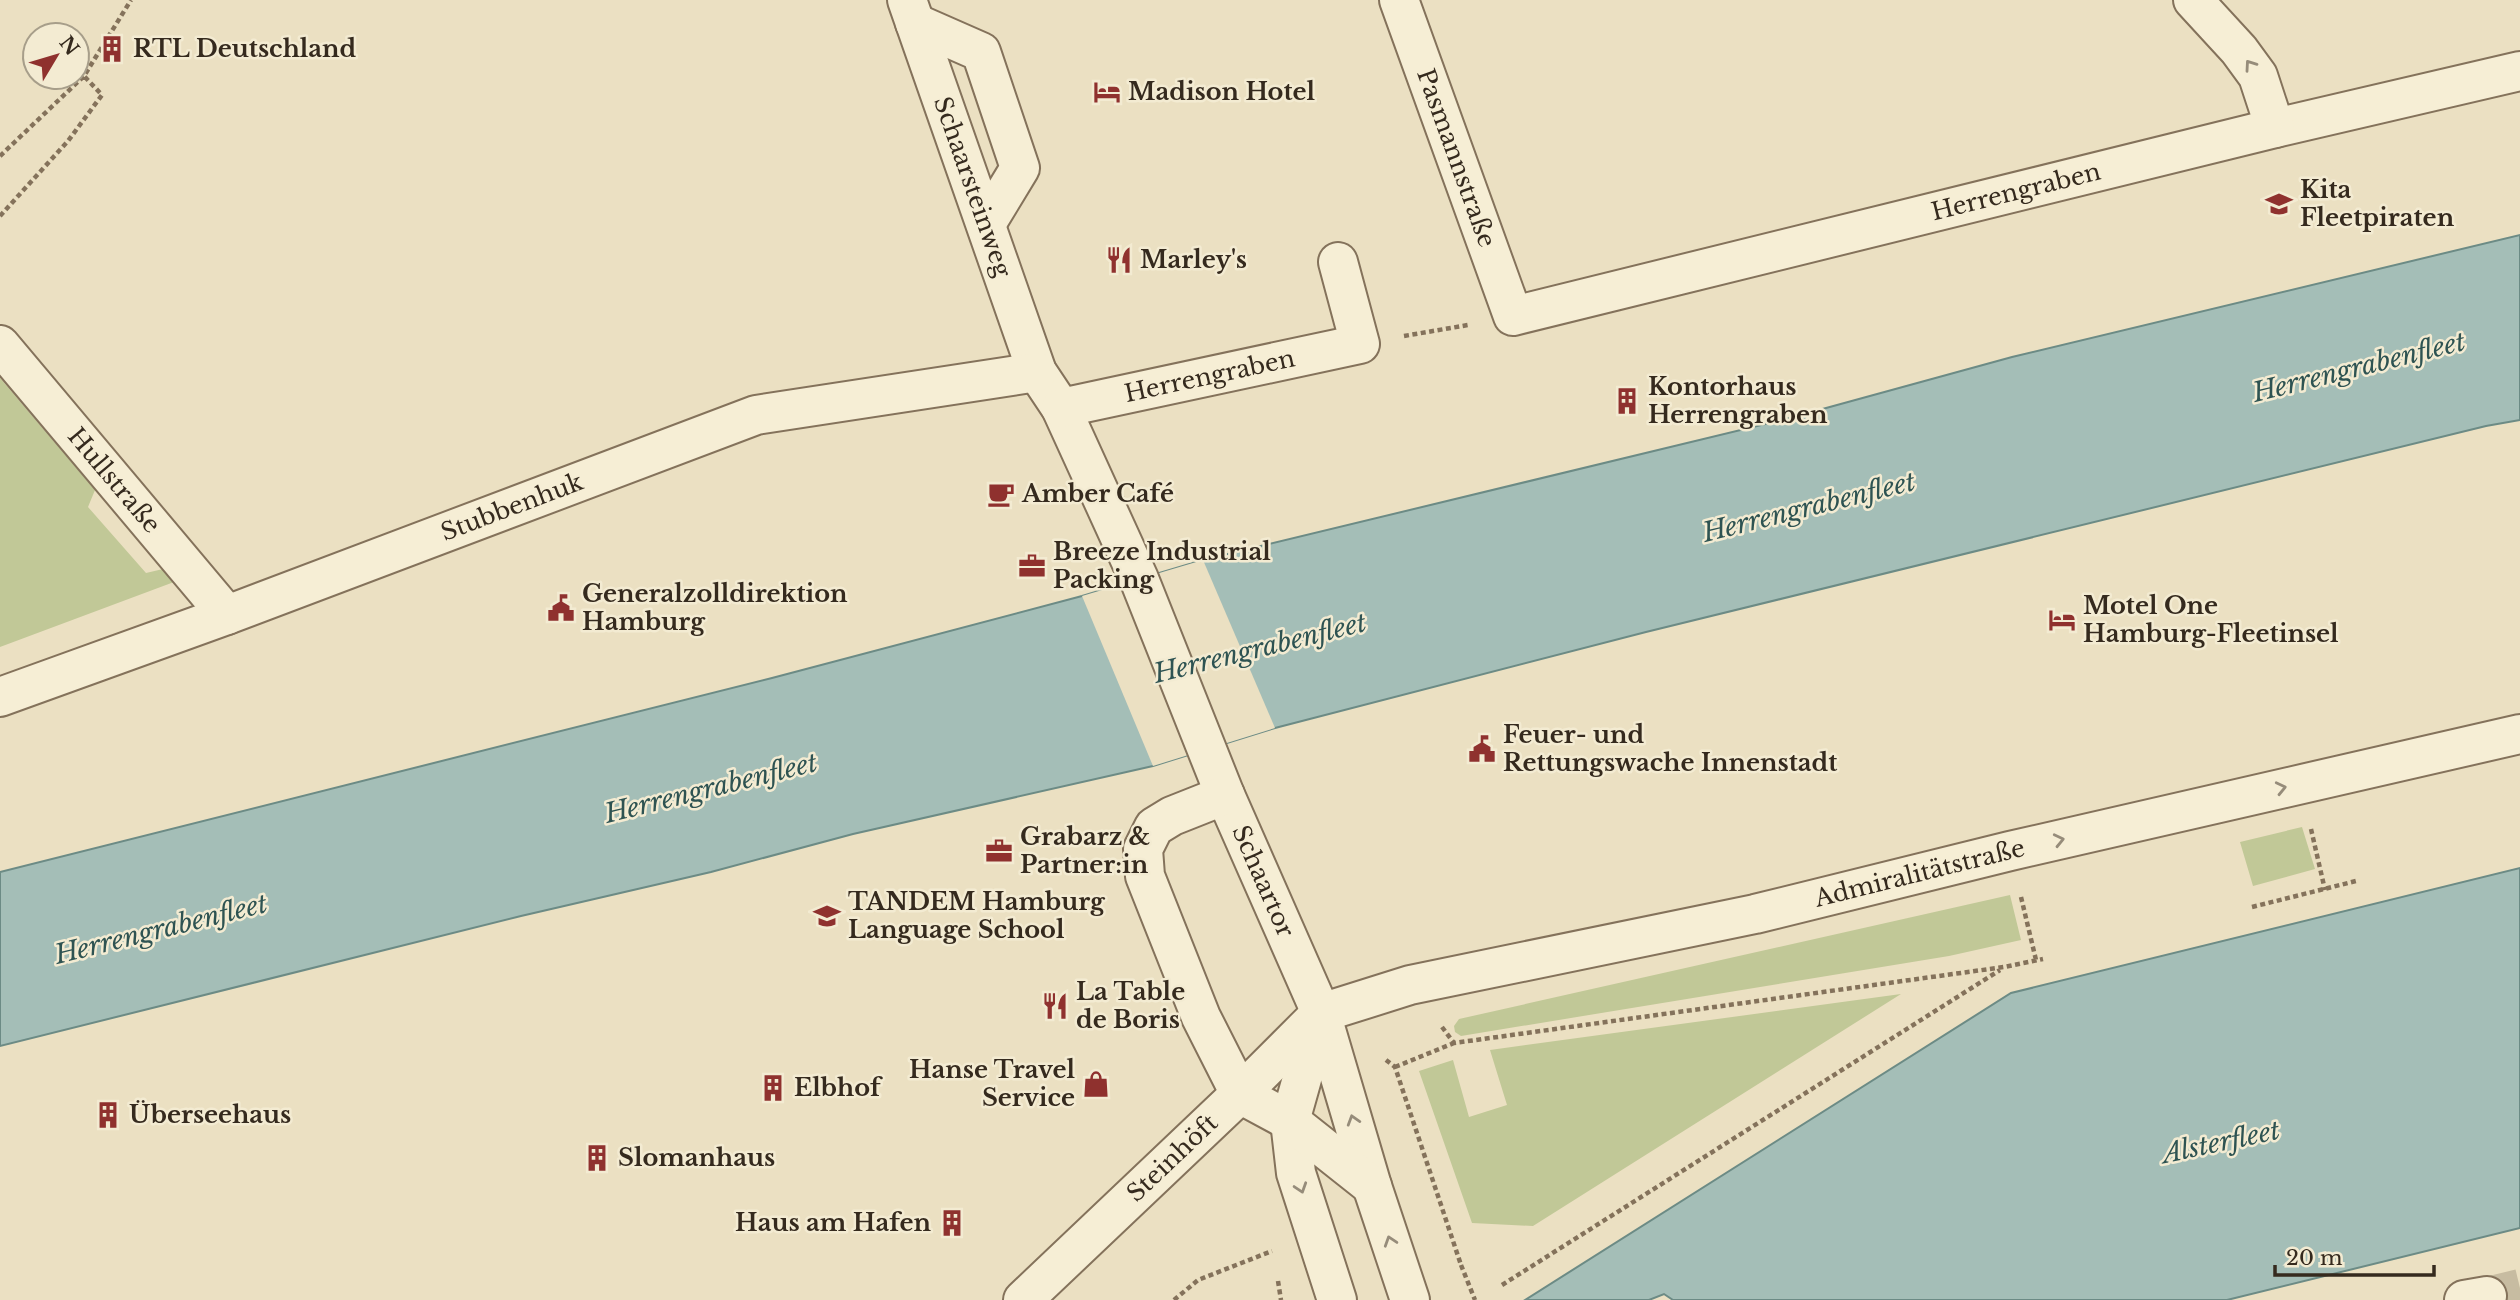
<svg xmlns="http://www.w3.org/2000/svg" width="2520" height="1300" viewBox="0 0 2520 1300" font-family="'Libre Baskerville',serif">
	<rect width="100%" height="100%" fill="#ebe0c2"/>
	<path fill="#c1c897" d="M0 378 95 490 88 507 146 573 163 569 174 582 0 647Z
		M2302 827 2315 869 2253 886 2240 842Z
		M2010 895 2021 940 1949 956 1461 1036 1455 1032 1454 1026 1459 1019Z
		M1901 994 1533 1226 1472 1223 1419 1071 1453 1060 1469 1117 1507 1105 1490 1050Z"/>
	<path fill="#a4beb7" stroke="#6c8b85" stroke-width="2" d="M2520 235V420L2486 426 1646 632 1275 728 1153 766 853 834 711 872 521 916 0 1046V872L772 678 1082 596 1203 560 1786 419 2012 357Z
		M2520 868V1228L2227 1300H1673L1664 1294 1649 1300H1525L2011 993Z"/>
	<path fill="#ebe0c2" d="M1203 560 1275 728 1153 766 1082 596Z"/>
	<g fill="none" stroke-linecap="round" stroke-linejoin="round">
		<path stroke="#c7bca1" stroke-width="38" stroke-dasharray="38 19" stroke-linecap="butt" d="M2487 1296 2520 1288"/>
		<defs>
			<g id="minor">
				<path id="s1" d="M907 0 1037 372 1061 408 1139 579 1225 795 1321 1013 1372 1186 1410 1300"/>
				<path id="s2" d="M1399 0 1513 316 2275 128 2520 71"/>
				<path d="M2193 0 2239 50 2258 76 2275 128"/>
				<path d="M915 23 981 52 1020 168 986 224"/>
				<path id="s3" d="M0 345 227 615"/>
				<path id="s4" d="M1061 408 1360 344 1338 262"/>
				<path id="s5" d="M0 697 227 615 756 415 1037 372"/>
				<path d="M1225 795 1172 816 1154 827 1143 849 1145 876 1201 1017 1240 1094"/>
				<path d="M1320 1015 1290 1121 1296 1173 1337 1300"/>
				<path d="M1240 1094 1290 1121 1372 1186"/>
				<path id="s6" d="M1023 1300 1240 1094 1321 1013 1410 985 1755 914 2010 851 2520 734"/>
				<path d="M2464 1300 2487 1296"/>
			</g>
		</defs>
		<use href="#minor" stroke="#84725b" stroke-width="42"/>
		<path stroke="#84725b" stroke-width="4.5" stroke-dasharray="5 3.5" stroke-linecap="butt" d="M0 156 84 76 131 0
			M0 216 68 141 102 95 84 76
			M1404 336 1468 325
			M2311 829 2325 890
			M2021 897 2036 960
			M2252 907 2356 881
			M1442 1027 1454 1043 2004 967 2043 959
			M1386 1060 1395 1067 1461 1265
			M1395 1067 1454 1043
			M1278 1281 1281 1300
			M1502 1285 2000 970
			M1174 1300 1198 1280 1272 1251"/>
		<use href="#minor" stroke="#f6eed5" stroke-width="38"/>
		<path stroke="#84725b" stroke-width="4.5" stroke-dasharray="5 3.5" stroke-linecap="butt" d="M1461 1265 1475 1300"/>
	</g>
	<defs><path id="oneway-chevron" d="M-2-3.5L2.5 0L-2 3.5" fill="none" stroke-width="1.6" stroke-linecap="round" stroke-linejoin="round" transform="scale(1.75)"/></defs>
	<g stroke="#968c7a">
		<use href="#oneway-chevron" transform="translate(2250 65) rotate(-125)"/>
		<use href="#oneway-chevron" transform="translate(2281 788) rotate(-13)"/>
		<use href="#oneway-chevron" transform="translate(2059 840) rotate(-13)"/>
		<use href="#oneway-chevron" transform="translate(1353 1120) rotate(-107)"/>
		<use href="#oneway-chevron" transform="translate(1301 1188) rotate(72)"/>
		<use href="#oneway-chevron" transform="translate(1390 1241) rotate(-108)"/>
	</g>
	<defs>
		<symbol id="building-bare" viewBox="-9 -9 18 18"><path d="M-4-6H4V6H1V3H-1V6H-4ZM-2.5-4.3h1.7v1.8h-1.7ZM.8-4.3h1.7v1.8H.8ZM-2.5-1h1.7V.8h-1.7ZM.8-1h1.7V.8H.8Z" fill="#8f312e" stroke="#f3ebd2" stroke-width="2.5" paint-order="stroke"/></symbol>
		<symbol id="hotel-bare" viewBox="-9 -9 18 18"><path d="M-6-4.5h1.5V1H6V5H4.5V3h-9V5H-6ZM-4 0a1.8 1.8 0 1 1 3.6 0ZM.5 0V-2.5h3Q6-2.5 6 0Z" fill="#8f312e" stroke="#f3ebd2" stroke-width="2.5" paint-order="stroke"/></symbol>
		<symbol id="school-bare" viewBox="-9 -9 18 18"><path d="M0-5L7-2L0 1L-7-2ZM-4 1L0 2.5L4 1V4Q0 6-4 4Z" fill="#8f312e" stroke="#f3ebd2" stroke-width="2.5" paint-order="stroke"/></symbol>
		<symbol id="restaurant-bare" viewBox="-9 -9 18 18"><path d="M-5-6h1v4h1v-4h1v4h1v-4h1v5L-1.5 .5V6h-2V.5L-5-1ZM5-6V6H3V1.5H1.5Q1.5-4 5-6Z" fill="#8f312e" stroke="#f3ebd2" stroke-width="2.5" paint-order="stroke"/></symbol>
		<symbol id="cafe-bare" viewBox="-9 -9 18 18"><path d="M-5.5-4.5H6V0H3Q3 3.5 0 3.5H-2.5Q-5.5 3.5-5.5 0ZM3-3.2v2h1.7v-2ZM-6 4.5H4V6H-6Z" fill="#8f312e" stroke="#f3ebd2" stroke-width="2.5" paint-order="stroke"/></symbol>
		<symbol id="office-bare" viewBox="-9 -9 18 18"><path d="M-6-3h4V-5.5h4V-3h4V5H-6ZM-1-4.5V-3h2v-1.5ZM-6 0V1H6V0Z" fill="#8f312e" stroke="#f3ebd2" stroke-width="2.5" paint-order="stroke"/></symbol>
		<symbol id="civic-bare" viewBox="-9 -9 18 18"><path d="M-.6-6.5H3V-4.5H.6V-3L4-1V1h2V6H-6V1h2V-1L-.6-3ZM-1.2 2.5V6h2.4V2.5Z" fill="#8f312e" stroke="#f3ebd2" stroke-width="2.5" paint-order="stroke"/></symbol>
		<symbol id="shop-bare" viewBox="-9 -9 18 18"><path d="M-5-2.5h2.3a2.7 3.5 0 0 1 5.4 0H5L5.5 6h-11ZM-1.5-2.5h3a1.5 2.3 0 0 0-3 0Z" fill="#8f312e" stroke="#f3ebd2" stroke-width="2.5" paint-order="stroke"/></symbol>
	</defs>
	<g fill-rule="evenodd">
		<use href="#building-bare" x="93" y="30" width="38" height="38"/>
		<use href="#hotel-bare" x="1088" y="73" width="38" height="38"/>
		<use href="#school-bare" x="2260" y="185" width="38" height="38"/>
		<use href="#restaurant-bare" x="1100" y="241" width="38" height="38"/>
		<use href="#building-bare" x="1608" y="382" width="38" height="38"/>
		<use href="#cafe-bare" x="982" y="475" width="38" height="38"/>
		<use href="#office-bare" x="1013" y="547" width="38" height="38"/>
		<use href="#civic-bare" x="542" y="589" width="38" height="38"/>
		<use href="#hotel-bare" x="2043" y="601" width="38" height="38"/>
		<use href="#civic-bare" x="1463" y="730" width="38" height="38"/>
		<use href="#office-bare" x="980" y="832" width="38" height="38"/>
		<use href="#school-bare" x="808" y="897" width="38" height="38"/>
		<use href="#restaurant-bare" x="1036" y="987" width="38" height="38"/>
		<use href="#shop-bare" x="1077" y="1065" width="38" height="38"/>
		<use href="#building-bare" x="754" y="1069" width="38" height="38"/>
		<use href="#building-bare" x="89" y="1096" width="38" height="38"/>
		<use href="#building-bare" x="578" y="1139" width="38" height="38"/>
		<use href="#building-bare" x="933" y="1204" width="38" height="38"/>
	</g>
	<g text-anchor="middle" stroke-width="5" stroke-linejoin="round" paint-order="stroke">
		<g font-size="24" font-weight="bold" fill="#352a1e" stroke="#f3ebd2" text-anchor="start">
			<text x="133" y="57">RTL Deutschland</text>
			<text x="1128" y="100">Madison Hotel</text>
			<text x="2300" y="198">Kita<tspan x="2300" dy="28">Fleetpiraten</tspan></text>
			<text x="1140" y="268">Marley's</text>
			<text x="1648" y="395">Kontorhaus<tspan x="1648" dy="28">Herrengraben</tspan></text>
			<text x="1022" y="502">Amber Café</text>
			<text x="1053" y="560">Breeze Industrial<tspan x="1053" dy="28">Packing</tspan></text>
			<text x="582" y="602">Generalzolldirektion<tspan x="582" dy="28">Hamburg</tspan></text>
			<text x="2083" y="614">Motel One<tspan x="2083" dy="28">Hamburg-Fleetinsel</tspan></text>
			<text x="1503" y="743">Feuer- und<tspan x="1503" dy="28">Rettungswache Innenstadt</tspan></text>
			<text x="1020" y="845">Grabarz &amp;<tspan x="1020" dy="28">Partner:in</tspan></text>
			<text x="848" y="910">TANDEM Hamburg<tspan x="848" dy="28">Language School</tspan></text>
			<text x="1076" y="1000">La Table<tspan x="1076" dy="28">de Boris</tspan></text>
			<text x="1075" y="1078" text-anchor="end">Hanse Travel<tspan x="1075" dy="28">Service</tspan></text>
			<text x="794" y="1096">Elbhof</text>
			<text x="129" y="1123">Überseehaus</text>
			<text x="618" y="1166">Slomanhaus</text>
			<text x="931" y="1231" text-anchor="end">Haus am Hafen</text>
		</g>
		<g font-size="24" fill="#352a1e" stroke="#f3ebd2">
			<text dy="8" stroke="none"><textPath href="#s2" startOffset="168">Pasmannstraße</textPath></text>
			<text dy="8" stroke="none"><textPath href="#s1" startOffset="198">Schaarsteinweg</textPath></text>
			<text dy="8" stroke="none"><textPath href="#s2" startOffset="854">Herrengraben</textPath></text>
			<text dy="8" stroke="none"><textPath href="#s4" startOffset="152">Herrengraben</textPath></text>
			<text dy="8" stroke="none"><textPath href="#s3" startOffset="177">Hullstraße</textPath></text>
			<text dy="8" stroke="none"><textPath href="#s5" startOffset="546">Stubbenhuk</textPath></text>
			<text dy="8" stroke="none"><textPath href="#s6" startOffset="1029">Admiralitätstraße</textPath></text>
			<text dy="8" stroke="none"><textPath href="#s1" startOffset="952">Schaartor</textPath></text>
			<text dy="8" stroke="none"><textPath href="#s6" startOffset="206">Steinhöft</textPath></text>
		</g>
		<g font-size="26" font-style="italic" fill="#2e5352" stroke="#f3ebd2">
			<text transform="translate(2359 367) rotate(-14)" y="9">Herrengrabenfleet</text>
			<text transform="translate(1809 507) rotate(-14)" y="9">Herrengrabenfleet</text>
			<text transform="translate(1260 648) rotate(-14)" y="9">Herrengrabenfleet</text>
			<text transform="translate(711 788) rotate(-14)" y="9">Herrengrabenfleet</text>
			<text transform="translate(161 929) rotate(-14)" y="9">Herrengrabenfleet</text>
			<text transform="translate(2221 1142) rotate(-12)" y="9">Alsterfleet</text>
		</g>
	</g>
	<g transform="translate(56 56) rotate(52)"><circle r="33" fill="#f3ebd2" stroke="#a79e8a" stroke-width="2"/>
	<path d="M0-5L12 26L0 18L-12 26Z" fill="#8f312e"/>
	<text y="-10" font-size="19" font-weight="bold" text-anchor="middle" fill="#352a1e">N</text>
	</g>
	<path d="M2275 1265v10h159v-10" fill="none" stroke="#352a1e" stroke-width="3.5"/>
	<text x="2286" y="1265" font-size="21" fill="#352a1e" stroke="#f3ebd2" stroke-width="5" paint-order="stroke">20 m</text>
</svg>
